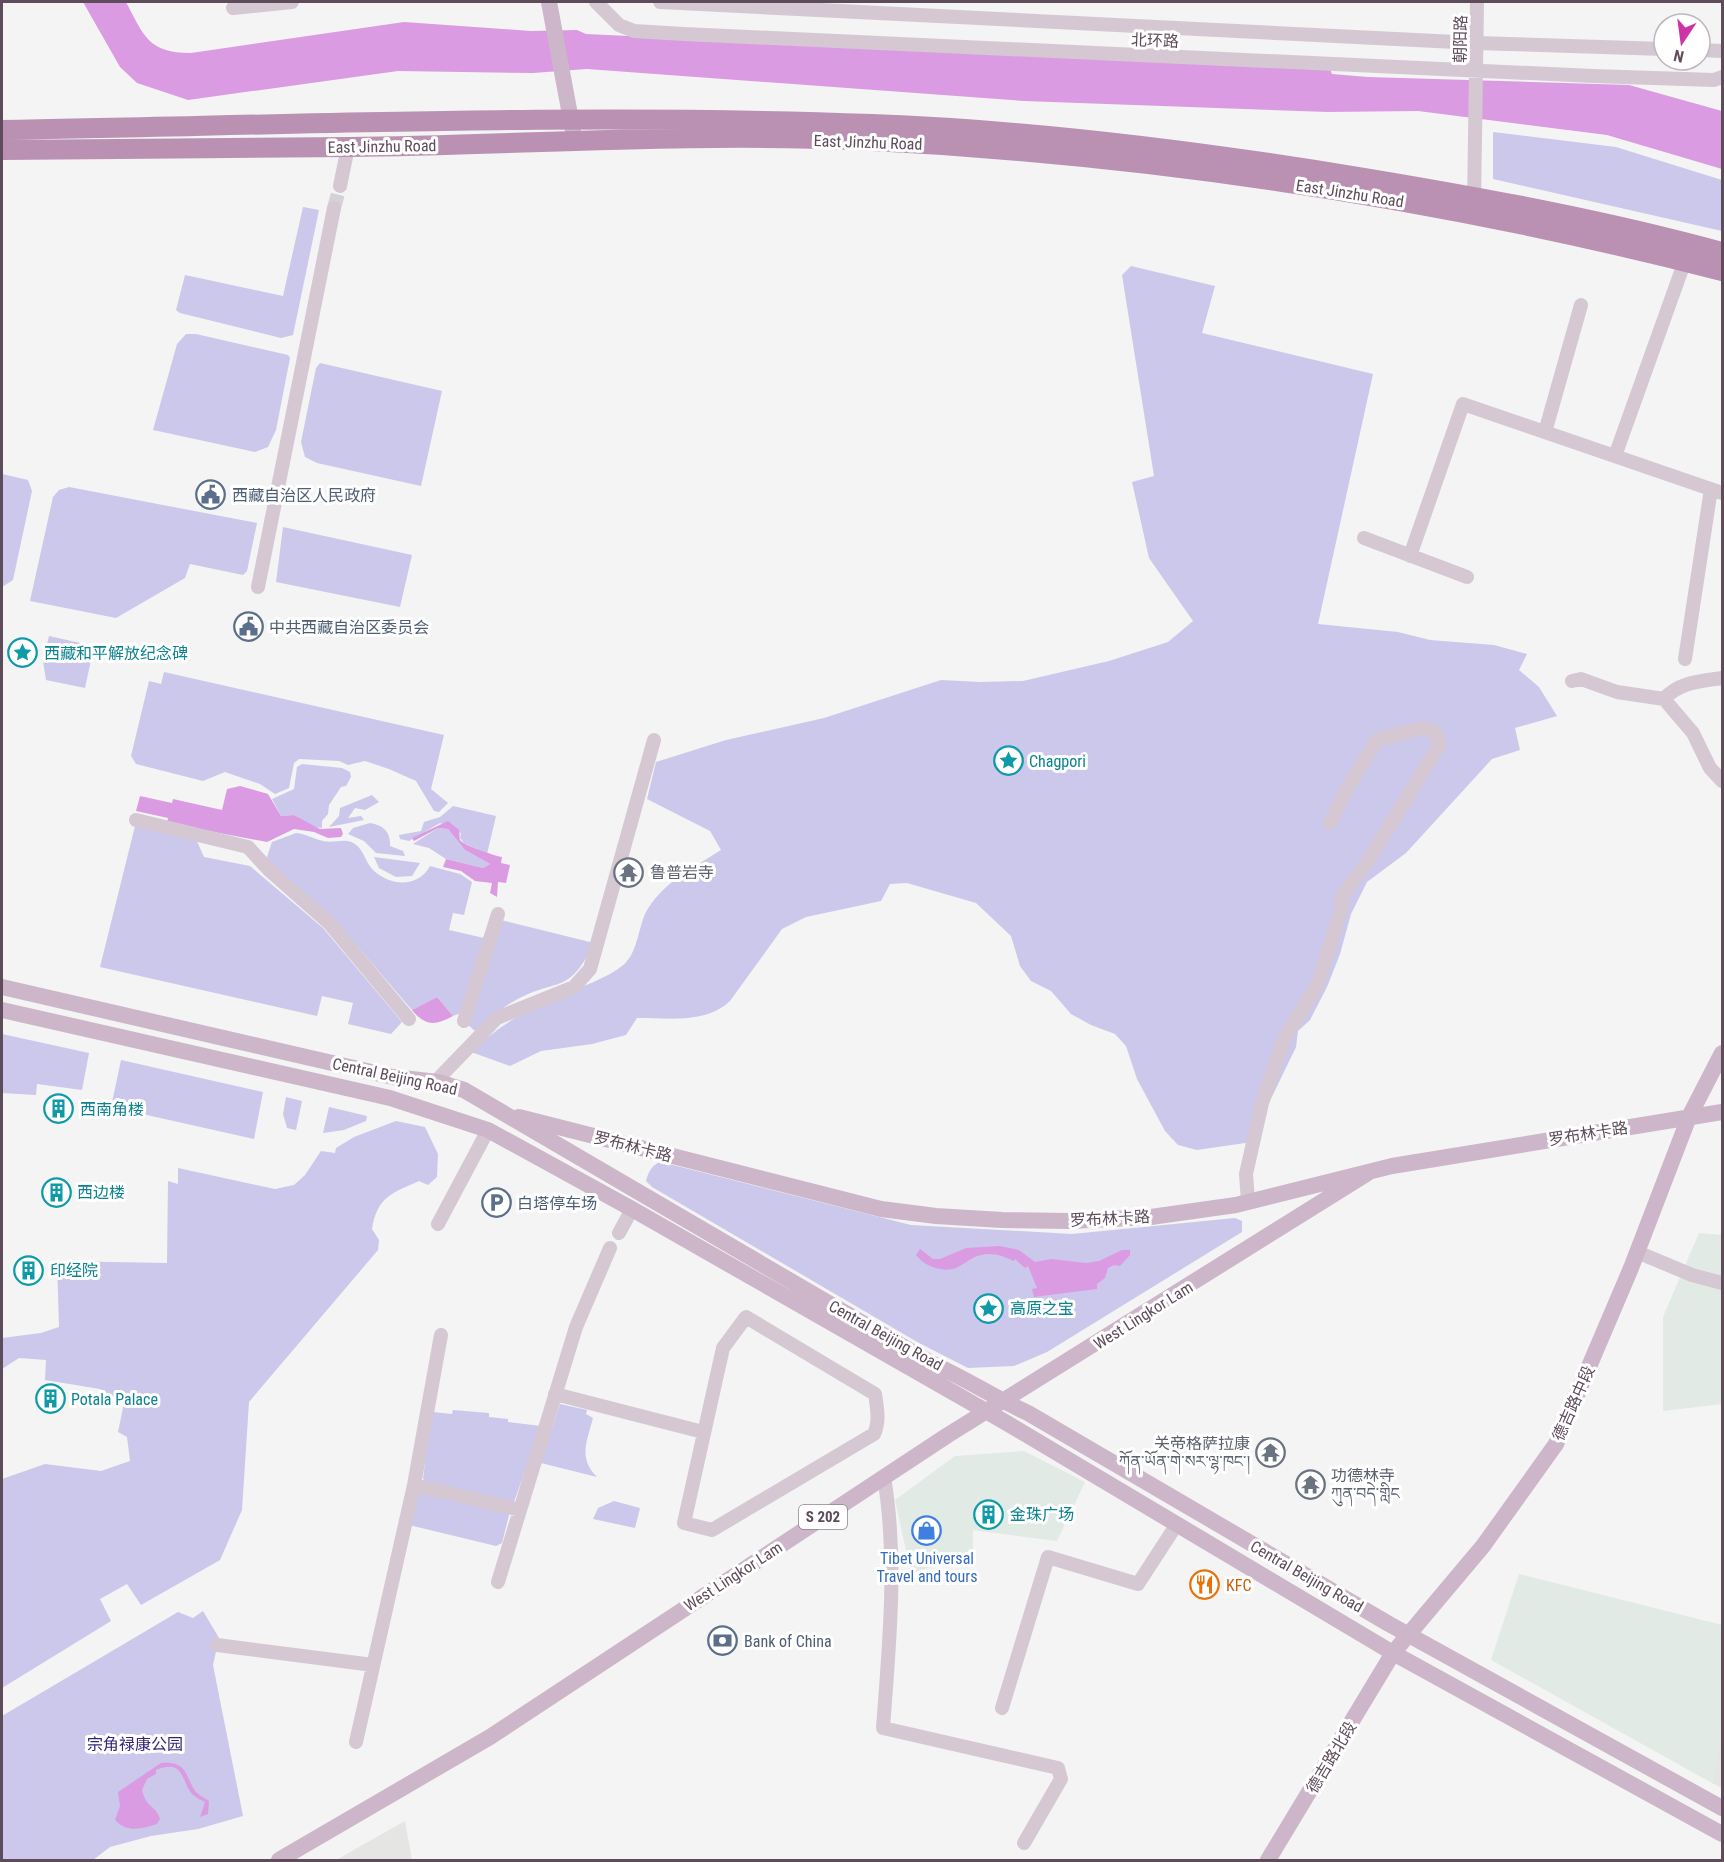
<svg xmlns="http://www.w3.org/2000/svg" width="1724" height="1862" viewBox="0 0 1724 1862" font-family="'Roboto Condensed','Noto Sans SC','Noto Serif Tibetan',sans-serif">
	<rect width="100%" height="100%" fill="#f3f4f3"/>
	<path fill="#e1eae5" d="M1699 1233 1722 1235V1404L1663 1411V1317Z
		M1024 1451 1085 1482 1057 1541 973 1530V1555L911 1573 895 1500 955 1456Z
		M1519 1574 1722 1625V1730L1712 1783 1491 1660Z"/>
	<path fill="#e5e5e4" d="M1722 1730V1788L1712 1783Z
		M405 1821 412 1860H336Z"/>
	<path fill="#cbc8eb" d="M1493 132 1616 147 1722 180V231L1493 179Z
		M303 207 319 210 293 335 281 338 180 313 176 310 185 275 283 296Z
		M1131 266 1215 286 1202 333 1373 374 1318 624 1398 632 1430 640 1494 645 1527 654 1519 670 1539 687 1557 716 1515 728 1520 750 1492 759 1406 853 1367 882 1351 914 1340 954 1327 987 1310 1020 1298 1031 1296 1047 1264 1113 1259 1141 1197 1150 1178 1145 1165 1131 1137 1079 1126 1046 1115 1034 1091 1025 1071 1014 1051 991 1031 981 1020 966 1011 936 976 903 907 883 890 884 881 901 806 917 782 929 730 1001C705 1024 669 1018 637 1018L626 1035 592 1044 541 1051 510 1066 471 1052C496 1028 522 1012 554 998 571 991 617 975 627 961 637 950 639 928 645 914 660 884 693 868 721 850L710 831 647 799 656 762 726 740 824 718 941 680 980 682 1023 681 1109 661 1168 642 1193 621 1149 558 1132 482 1154 476 1122 275Z
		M186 334H196L288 355 290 358 276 430 268 447 255 452 153 430 177 344Z
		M320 363 442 391 421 486 317 463 305 457 301 442 316 368Z
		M2 474 28 480 32 491 13 580 2 587Z
		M69 487 257 523 247 571 243 575 190 564 185 578 116 618 30 601 53 497 59 490Z
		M283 527 412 555 400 607 276 582Z
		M49 636 94 646 85 688 46 680 43 661Z
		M164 672 444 735 431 789 448 803 439 812 434 811 416 781 389 769 365 761 348 765 339 761 299 759 294 763 289 788 275 794 260 784 225 772 203 781 136 764 131 756 149 681 161 684Z
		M302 764 342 768 350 772 351 777 346 786 341 787 329 805 328 814 322 821V828L314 827 294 815 281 816 272 799 294 789 297 767Z
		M372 795 379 802 365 810 355 808 348 818 361 816 364 820 329 827 339 816 340 808Z
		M453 806 496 816 487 854 464 843 460 838 461 833 440 823 409 841 400 839 399 835 421 831 424 822 440 817Z
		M136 822 195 837 204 857 250 866 323 928 402 1022 391 1034 348 1024 353 1003 322 996 317 1016 100 967Z
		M370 823C384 825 391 833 390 846L403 851 405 856 376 853 364 841 348 834 353 828Z
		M438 828 448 829 465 850 490 864 483 868 446 859 429 848 413 844Z
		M296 833C307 834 313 839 323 841 333 844 346 837 355 844 364 850 366 864 374 871 391 886 418 888 430 866L460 874 472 882 464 915 453 913 449 930 484 938 461 1013 453 1016 437 997 412 1010 333 918 271 865 267 857 272 842Z
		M374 857 420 863 412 876 396 877 379 868Z
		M501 920 594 943C568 996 559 977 516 1000 501 1008 488 1020 475 1031L468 1025Z
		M2 1034 89 1053 82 1090 37 1084 36 1095 2 1093Z
		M121 1060 263 1092 254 1139 111 1107Z
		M286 1097 302 1101 296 1130 287 1128 283 1114Z
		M329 1107 367 1116 366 1121 344 1130 323 1133Z
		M396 1121 425 1127 438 1154 437 1177 428 1185 419 1181C392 1193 377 1197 372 1229L379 1240 378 1250 249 1402 242 1510 220 1560 141 1605 127 1584 100 1599 111 1621 2 1688V1479L45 1464 101 1471 130 1461 127 1437 118 1432 124 1403 100 1389 45 1380 46 1360 19 1358 2 1369V1338L41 1333 59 1327 57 1261 167 1263 168 1181 178 1184V1168L275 1189 294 1185 305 1175 321 1151 335 1153 336 1148 354 1137Z
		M661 1162 911 1225 1072 1234 1235 1218 1242 1221V1232L1047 1352 1014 1366 968 1368 919 1343 652 1187 646 1181C648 1173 652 1164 661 1162Z
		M433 1397V1412L452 1414 453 1410 489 1413V1417L508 1419V1422L541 1426 514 1502 427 1483 423 1479Z
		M560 1404 587 1410 586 1414 593 1418C587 1441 578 1458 597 1477L541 1463Z
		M421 1492 507 1511 509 1515 502 1543 496 1546 409 1525 415 1497Z
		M614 1501 640 1508 635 1528 593 1519 598 1508Z
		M203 1611 219 1638 213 1665 243 1816 198 1829 151 1836 110 1847 93 1860H2V1716L178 1612 193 1618Z"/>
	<path fill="#db9be2" d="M83 2H126C144 36 148 53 191 53L404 22 531 31 577 30 586 34 1330 69 1332 74 1368 77 1629 85 1722 111V169L1607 135 1418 111 1328 112 1024 101 587 69 533 73 398 71 188 100 137 83 120 67Z
		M240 786 268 794 281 816 294 815 320 829 341 828 343 834 341 837 328 838 314 832 294 829 267 842 167 823 168 818 136 811 140 796 172 803 173 799 222 810 227 789Z
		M448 821 459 830C460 833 459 837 460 840 463 845 495 856 502 857L501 863 510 865 506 883 498 882 497 897 490 893 492 883 475 881 461 871 443 867 446 859 483 868 490 864 465 850 448 829 438 828 414 841 412 838Z
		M437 997 453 1016C435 1026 425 1026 412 1010Z
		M1000 1246 1019 1250 1035 1262 1051 1259 1086 1263 1099 1261 1122 1250H1130V1255L1120 1266 1114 1265 1108 1268 1105 1278 1097 1284V1289L1034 1297 1032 1289 1037 1288 1028 1266 1025 1268 1015 1259 1014 1261C1003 1256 993 1252 981 1255 971 1257 965 1264 956 1268 941 1273 925 1266 916 1255L920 1249 933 1259H940L966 1248Z
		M161 1763C190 1760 186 1781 196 1792 200 1796 205 1798 209 1801L208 1814 200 1817 205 1802C201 1800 195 1797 192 1794 181 1782 185 1758 156 1770V1774L147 1779 142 1790C146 1808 156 1805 160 1819L157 1824C142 1829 127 1833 115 1820L120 1806 118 1792Z"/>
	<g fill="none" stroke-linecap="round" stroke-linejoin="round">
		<path stroke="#d5d2d5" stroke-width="14" stroke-dasharray="14 7" stroke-linecap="butt" d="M334 208 340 186"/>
		<path stroke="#d5c8d3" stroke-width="14" d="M596 2 619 25 634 31 684 34 1593 76 1714 80 1722 77
			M660 2 1476 43 1664 49
			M233 8 292 2
			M1700 50 1722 51
			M340 186 348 147
			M1474 205 1477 2
			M1545 432 1581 305
			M1615 456 1687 255
			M1364 538 1467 577
			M1410 556 1463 404 1722 493
			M258 587 334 208
			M1685 659 1711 489
			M1572 681 1581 679 1617 692 1664 699 1693 733 1710 768 1722 781
			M1664 699C1679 682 1701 681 1722 678
			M136 820 248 847 269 870 329 923 409 1019
			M464 1021 498 914
			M435 1082 497 1018 574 987 590 969 654 740
			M1248 1202 1246 1174 1262 1103 1285 1037 1317 986 1341 910 1342 896 1368 861 1440 744 1435 732 1422 728 1377 740 1345 792 1330 823
			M438 1224 488 1130
			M619 1233 632 1209
			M1637 1252 1692 1275 1722 1283
			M746 1317 875 1394C877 1408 880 1421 874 1434L712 1530 684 1523 723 1348Z
			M555 1394 703 1432
			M884 1477C898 1560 889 1645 883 1728L1058 1768 1061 1779 1024 1843
			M414 1485 520 1510
			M498 1582 576 1327 610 1248
			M217 1645 373 1665
			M1002 1708 1048 1557 1138 1584 1177 1524
			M356 1742 414 1485 441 1335"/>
		<path stroke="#cdb6c9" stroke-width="16" d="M549 2 573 131
			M2 987 393 1077 438 1082 464 1090 931 1363C965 1378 995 1398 1028 1413L1389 1624 1722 1808
			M2 1010 390 1098 488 1130 632 1209 1005 1422 1393 1653 1722 1834
			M519 1117 881 1209 936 1216 1002 1220 1070 1221 1151 1217 1236 1205 1392 1166 1722 1112
			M279 1860 490 1737 948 1435 1368 1173
			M1268 1860 1393 1653 1483 1546 1556 1444 1631 1268 1689 1117 1722 1053"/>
		<path stroke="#ba91b2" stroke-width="20" d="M2 130C291 125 582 113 872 124 1037 130 1201 151 1365 178 1485 198 1605 220 1722 252
			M2 150C118 148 234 149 350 147 518 145 686 133 855 140 1148 154 1438 198 1722 271"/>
	</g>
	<defs>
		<symbol id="civic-ring" viewBox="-11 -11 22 22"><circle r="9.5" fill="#fff" stroke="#5c6f8a" stroke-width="1.5"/><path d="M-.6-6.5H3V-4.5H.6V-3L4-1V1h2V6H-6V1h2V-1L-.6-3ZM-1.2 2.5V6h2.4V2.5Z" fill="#5c6f8a"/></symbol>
		<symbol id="sight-ring" viewBox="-11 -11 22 22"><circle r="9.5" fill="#fff" stroke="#0f9aa8" stroke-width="1.5"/><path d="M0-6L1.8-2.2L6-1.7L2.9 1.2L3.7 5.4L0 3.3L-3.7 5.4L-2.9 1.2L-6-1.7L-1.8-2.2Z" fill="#0f9aa8"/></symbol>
		<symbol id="temple-ring" viewBox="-11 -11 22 22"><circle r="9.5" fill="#fff" stroke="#6b7280" stroke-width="1.5"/><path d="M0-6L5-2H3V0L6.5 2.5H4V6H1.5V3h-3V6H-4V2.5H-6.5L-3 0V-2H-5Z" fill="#6b7280"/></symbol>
		<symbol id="building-ring" viewBox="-11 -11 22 22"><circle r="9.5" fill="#fff" stroke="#0f9aa8" stroke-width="1.5"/><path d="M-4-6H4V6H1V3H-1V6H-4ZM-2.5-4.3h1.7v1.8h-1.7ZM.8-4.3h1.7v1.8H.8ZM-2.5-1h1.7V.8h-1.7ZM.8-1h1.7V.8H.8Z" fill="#0f9aa8"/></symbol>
		<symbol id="parking-ring" viewBox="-11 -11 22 22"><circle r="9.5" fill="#fff" stroke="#5c6f8a" stroke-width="1.5"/><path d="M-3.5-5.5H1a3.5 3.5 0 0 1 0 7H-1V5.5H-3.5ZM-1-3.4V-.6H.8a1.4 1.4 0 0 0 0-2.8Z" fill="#5c6f8a"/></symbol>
		<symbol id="shop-ring" viewBox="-11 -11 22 22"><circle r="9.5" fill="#fff" stroke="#3f7fe0" stroke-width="1.5"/><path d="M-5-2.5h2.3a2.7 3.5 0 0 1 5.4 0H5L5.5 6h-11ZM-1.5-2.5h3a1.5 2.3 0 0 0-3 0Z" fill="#3f7fe0"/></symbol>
		<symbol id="restaurant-ring" viewBox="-11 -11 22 22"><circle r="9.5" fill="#fff" stroke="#e8710a" stroke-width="1.5"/><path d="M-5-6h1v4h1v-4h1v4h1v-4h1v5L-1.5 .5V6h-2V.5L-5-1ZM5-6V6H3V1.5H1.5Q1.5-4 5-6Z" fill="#e8710a"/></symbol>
		<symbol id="bank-ring" viewBox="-11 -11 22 22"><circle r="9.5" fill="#fff" stroke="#5c6f8a" stroke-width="1.5"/><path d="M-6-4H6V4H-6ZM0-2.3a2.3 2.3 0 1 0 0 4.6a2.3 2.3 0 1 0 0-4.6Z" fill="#5c6f8a"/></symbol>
	</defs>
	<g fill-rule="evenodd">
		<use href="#civic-ring" x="194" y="478" width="33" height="33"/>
		<use href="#civic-ring" x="232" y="610" width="33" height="33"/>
		<use href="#sight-ring" x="6" y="636" width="33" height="33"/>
		<use href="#sight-ring" x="992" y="744" width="33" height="33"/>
		<use href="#temple-ring" x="612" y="856" width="33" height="33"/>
		<use href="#building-ring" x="42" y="1092" width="33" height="33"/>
		<use href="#building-ring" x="40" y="1176" width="33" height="33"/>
		<use href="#parking-ring" x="480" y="1186" width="33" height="33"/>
		<use href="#building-ring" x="12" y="1254" width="33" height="33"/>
		<use href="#sight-ring" x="972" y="1292" width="33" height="33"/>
		<use href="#building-ring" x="34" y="1382" width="33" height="33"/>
		<use href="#temple-ring" x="1254" y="1436" width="33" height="33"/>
		<use href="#temple-ring" x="1294" y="1468" width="33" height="33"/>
		<use href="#building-ring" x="972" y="1498" width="33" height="33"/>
		<use href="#shop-ring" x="910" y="1514" width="33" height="33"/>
		<use href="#restaurant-ring" x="1188" y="1568" width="33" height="33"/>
		<use href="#bank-ring" x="706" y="1624" width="33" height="33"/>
	</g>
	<g text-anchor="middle" stroke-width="6" stroke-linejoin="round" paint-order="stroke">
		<rect fill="#fff" stroke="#8e828c" stroke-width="1.5" x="799" y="1505" width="48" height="24" rx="4.5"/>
		<g font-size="15" font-weight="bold" fill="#5e4c5b">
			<text x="823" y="1522">S 202</text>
		</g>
		<g font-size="16" fill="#5e4c5b" stroke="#fff">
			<text transform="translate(1460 39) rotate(-89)" y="6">朝阳路</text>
			<text transform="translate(1155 40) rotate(2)" y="6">北环路</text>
			<text transform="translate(868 142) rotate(2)" y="6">East Jinzhu Road</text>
			<text transform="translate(382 146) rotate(-1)" y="6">East Jinzhu Road</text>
			<text transform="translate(1350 193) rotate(9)" y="6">East Jinzhu Road</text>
			<text transform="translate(395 1076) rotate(12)" y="6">Central Beijing Road</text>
			<text transform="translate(1588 1133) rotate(-9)" y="6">罗布林卡路</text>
			<text transform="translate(633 1146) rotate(14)" y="6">罗布林卡路</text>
			<text transform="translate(1110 1218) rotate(-3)" y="6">罗布林卡路</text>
			<text transform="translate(1143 1315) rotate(-32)" y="6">West Lingkor Lam</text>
			<text transform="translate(886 1335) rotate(29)" y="6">Central Beijing Road</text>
			<text transform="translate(1573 1403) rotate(-66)" y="6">德吉路中段</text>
			<text transform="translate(733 1576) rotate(-33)" y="6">West Lingkor Lam</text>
			<text transform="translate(1307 1576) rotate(30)" y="6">Central Beijing Road</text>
			<text transform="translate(1331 1757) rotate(-59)" y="6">德吉路北段</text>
		</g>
		<g font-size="16" fill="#4e5e75" stroke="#fff" text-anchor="start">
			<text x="232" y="501">西藏自治区人民政府</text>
			<text x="269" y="633">中共西藏自治区委员会</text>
			<text x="517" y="1209">白塔停车场</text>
			<text x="744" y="1647">Bank of China</text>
		</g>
		<g font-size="16" fill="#0d838f" stroke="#fff" text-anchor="start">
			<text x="44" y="659">西藏和平解放纪念碑</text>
			<text x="1029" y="767">Chagpori</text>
			<text x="80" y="1115">西南角楼</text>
			<text x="77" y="1198">西边楼</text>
			<text x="50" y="1276">印经院</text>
			<text x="1010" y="1314">高原之宝</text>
			<text x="71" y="1405">Potala Palace</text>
			<text x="1010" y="1520">金珠广场</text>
		</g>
		<g font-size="16" fill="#5b616d" stroke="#fff" text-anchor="start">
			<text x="650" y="878">鲁普岩寺</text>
			<text x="1250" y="1449" text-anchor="end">关帝格萨拉康<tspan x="1250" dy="18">ཀོན་ཡོན་གེ་སར་ལྷ་ཁང་།</tspan></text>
			<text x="1331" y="1481">功德林寺<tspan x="1331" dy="18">ཀུན་བདེ་གླིང</tspan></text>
		</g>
		<g font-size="16" fill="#366cbe" stroke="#fff">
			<text x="927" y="1564">Tibet Universal<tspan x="927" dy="18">Travel and tours</tspan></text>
		</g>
		<g font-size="16" fill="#c56008" stroke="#fff" text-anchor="start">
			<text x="1226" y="1591">KFC</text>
		</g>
		<g font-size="16" fill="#342478" stroke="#fff">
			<text x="135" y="1750">宗角禄康公园</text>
		</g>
	</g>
	<rect width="1724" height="1862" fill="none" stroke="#5e4c5b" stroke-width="6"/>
	<g transform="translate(1682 42) rotate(193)"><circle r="28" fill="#ffffff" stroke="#bfb7bd" stroke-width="1.5"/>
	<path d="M0-4.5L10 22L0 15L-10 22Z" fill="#cf33a8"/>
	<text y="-9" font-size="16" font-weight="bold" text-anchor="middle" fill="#5e4c5b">N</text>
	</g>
</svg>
